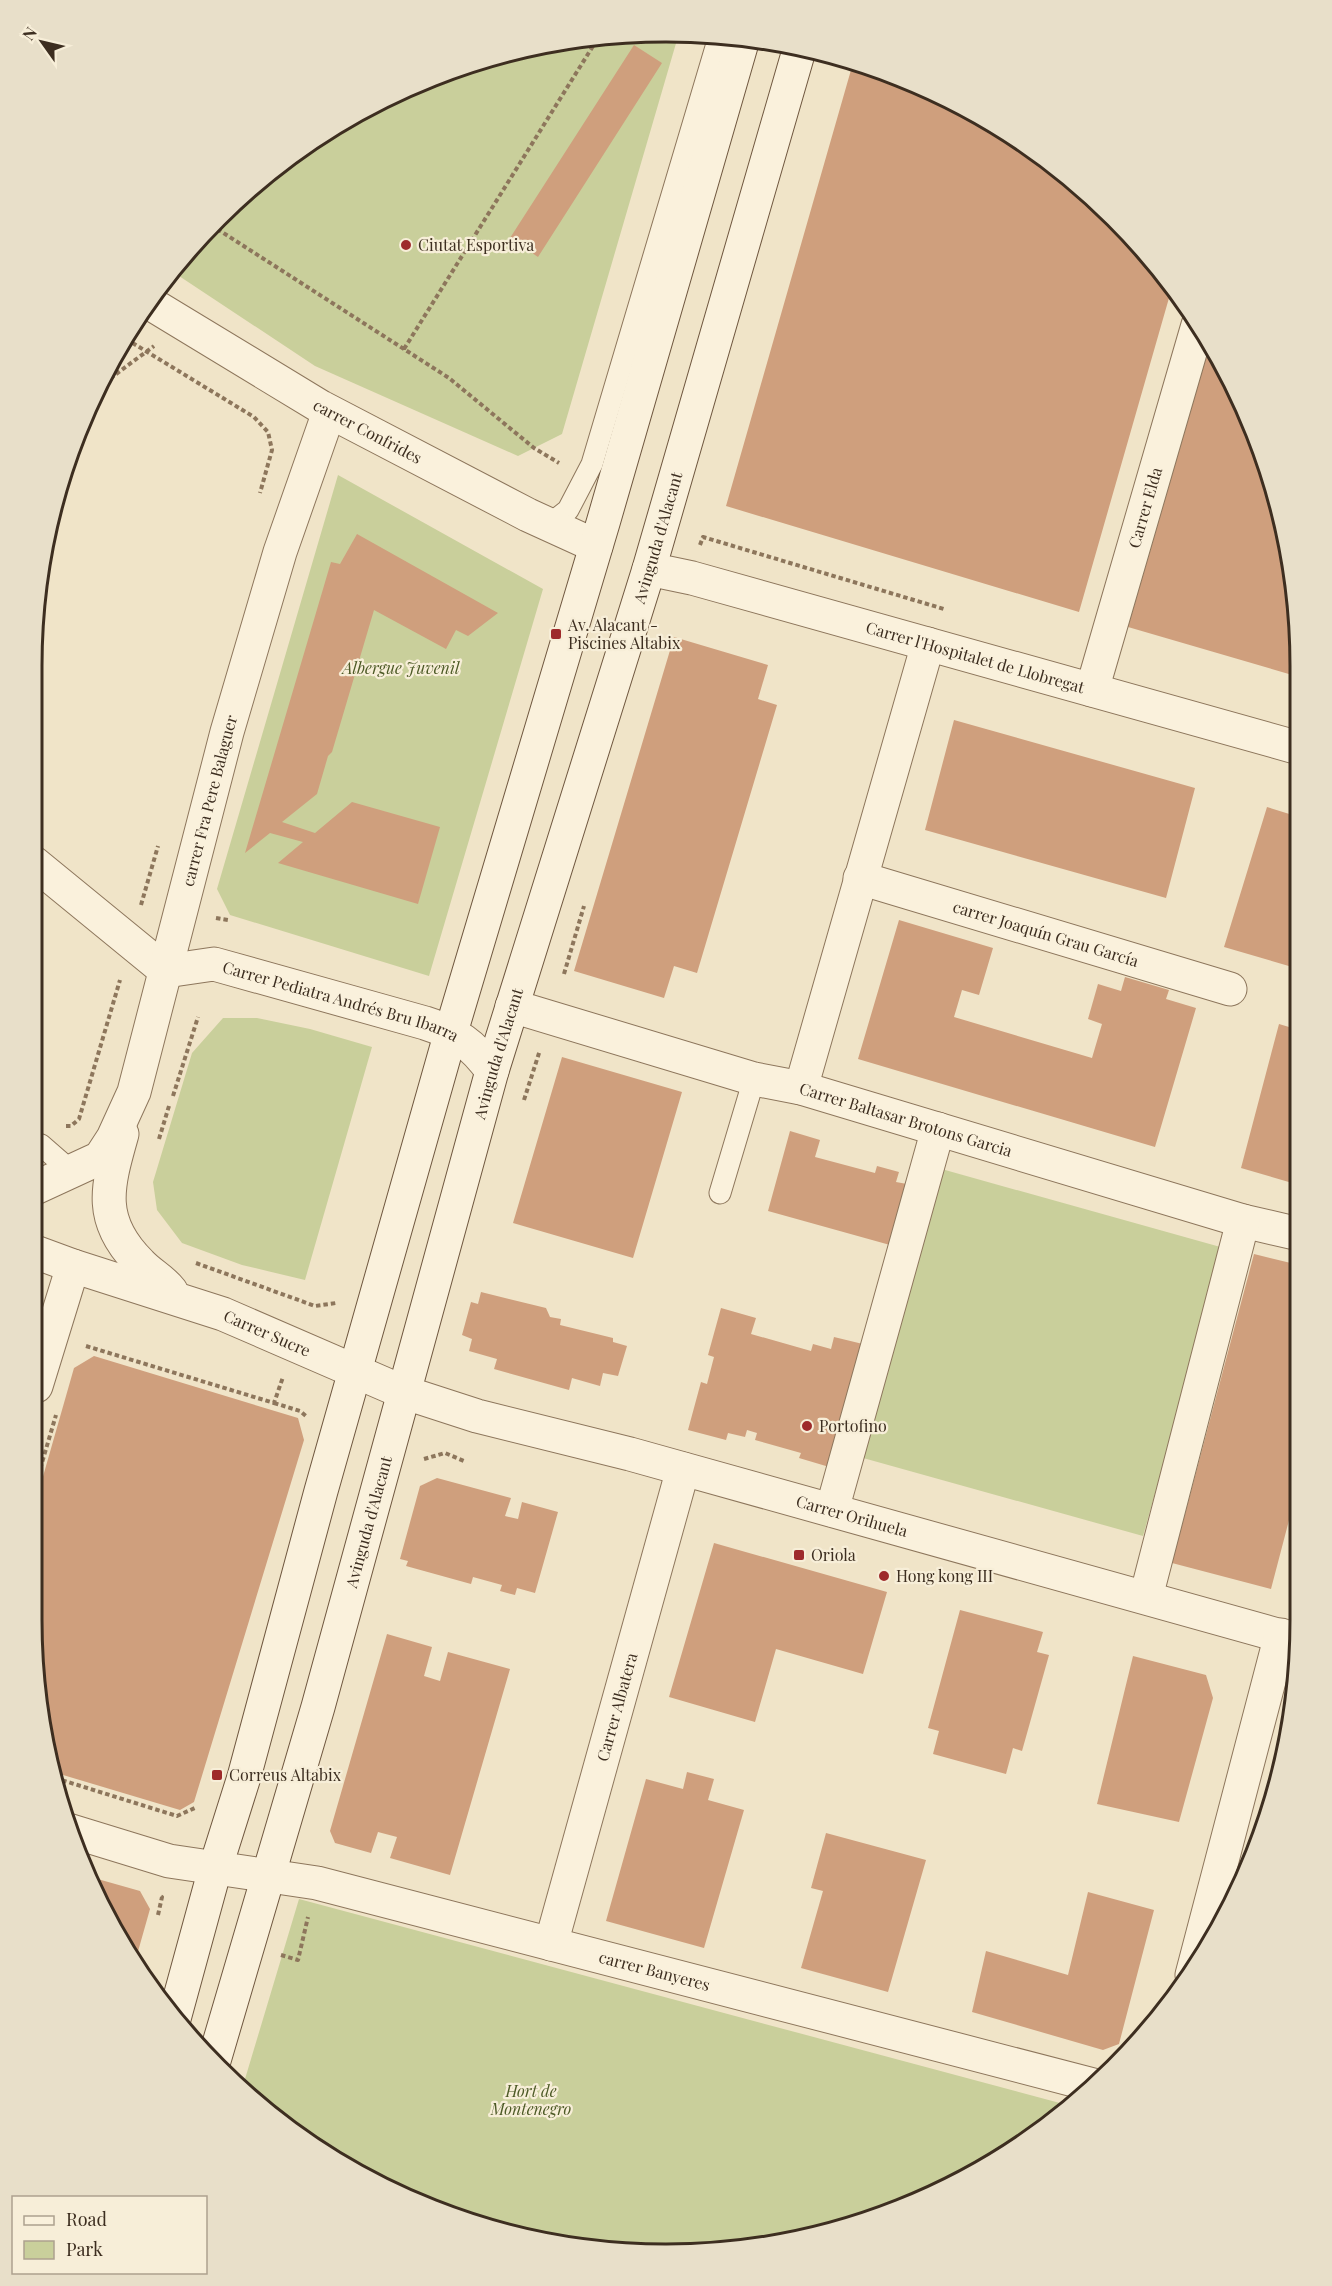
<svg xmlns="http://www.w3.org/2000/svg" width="1332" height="2286" viewBox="0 0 1332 2286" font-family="'Playfair Display',serif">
	<rect width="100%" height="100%" fill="#f0e4c8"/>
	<path fill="#c9cf9b" d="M666 32 679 33 562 434 518 456 315 366 173 272 217 218 313 139 423 80 542 44Z
		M338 475 543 589 429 976 230 915 217 889Z
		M223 1018H257L310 1029 372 1047 305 1280 242 1265 182 1243 157 1210 153 1182 192 1053Z
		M938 1168 1224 1248 1143 1536 856 1456Z
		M299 1899 1071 2106 1053 2123 983 2170 870 2221 789 2242 666 2254 501 2233 386 2189 313 2147 242 2089Z"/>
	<path fill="#cf9f7d" d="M634 45 662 63 538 257 510 238Z
		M853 63 908 80 1018 138 1115 218 1171 291 1079 612 726 506Z
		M1206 358 1221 362 1267 462 1299 624V677L1128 627Z
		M357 534 498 613 468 636 456 630 446 649 374 610 332 752 328 756 317 794 282 822 315 833 352 802 440 827 418 904 278 863 303 842 270 833 245 853 331 562 340 564Z
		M674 637 768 665 758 699 777 705 697 973 674 966 664 998 574 971Z
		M954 720 1195 788 1166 898 925 830Z
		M1267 807 1299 817V969L1224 947Z
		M899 920 993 948 979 995 962 990 954 1017 1092 1058 1102 1024 1088 1019 1098 984 1121 991 1125 977 1169 990 1166 999 1196 1008 1155 1147 858 1059Z
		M1279 1024 1299 1030V1185L1241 1168Z
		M562 1057 682 1092 633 1258 513 1223Z
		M790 1131 820 1140 815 1157 875 1173 877 1166 899 1172 896 1182 907 1184 890 1245 768 1211Z
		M1254 1254 1299 1265V1482L1271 1589 1172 1563Z
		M481 1292 546 1308 550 1317 561 1319 560 1325 613 1338V1342L627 1346 618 1376 603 1373 600 1386 572 1378 569 1390 494 1369 497 1359 469 1351 472 1339 462 1335 471 1302 478 1304Z
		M721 1308 756 1318 751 1334 811 1351 813 1344 831 1349 834 1337 871 1346 836 1469 799 1458 801 1453 755 1440 757 1433 747 1430 745 1437 728 1433 726 1440 688 1430 701 1382 707 1384 714 1357 708 1355Z
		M94 1356 298 1418 304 1440 194 1802 180 1810 53 1772 37 1703 36 1501 74 1368Z
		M437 1478 511 1498 505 1516 518 1519 522 1502 558 1512 535 1593 517 1588 515 1595 500 1591 502 1585 473 1577 471 1584 406 1566 408 1561 400 1559 420 1486Z
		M714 1543 887 1592 863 1674 776 1649 755 1722 669 1697Z
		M960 1610 1043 1632 1037 1652 1049 1655 1022 1751 1013 1748 1006 1774 933 1754 939 1731 928 1728Z
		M387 1634 432 1647 424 1676 440 1681 448 1652 510 1669 450 1875 390 1858 397 1837 378 1832 371 1853 335 1843 330 1831Z
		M1133 1656 1206 1675 1213 1698 1179 1822 1097 1804Z
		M687 1772 714 1779 708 1800 744 1810 704 1948 606 1921 646 1779 683 1789Z
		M826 1833 926 1860 888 1992 801 1968 823 1891 811 1888Z
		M87 1876 140 1891 150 1909 135 1962 97 1901Z
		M1088 1892 1154 1910 1119 2044 1103 2050 972 2012 986 1951 1068 1975Z"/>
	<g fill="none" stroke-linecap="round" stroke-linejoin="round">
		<defs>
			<path id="lane" d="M549 525 568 510 592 464 719 37
				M35 1143 41 1145 72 1172
				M720 1193 754 1079"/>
			<g id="street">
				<path id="s1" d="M148 302 321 407 528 515 596 546"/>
				<path id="s2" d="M649 569 692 578 1299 748"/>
				<path id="s3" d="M1092 690 1198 325"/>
				<path id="s4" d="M34 863 166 971 214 964 425 1023C456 1033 473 1044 492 1071"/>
				<path id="s5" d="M860 878 1230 989"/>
				<path id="s6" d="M512 1006 754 1079 801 1088 1243 1221 1299 1234"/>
				<path d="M801 1088 928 644"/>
				<path d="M122 1134C107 1187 97 1220 140 1263 150 1274 162 1279 171 1291"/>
				<path id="s7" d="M35 1188 100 1158 113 1138 134 1092 227 732 280 552 329 412"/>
				<path id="s8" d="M35 1252 73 1266 223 1314 403 1392 477 1416 630 1454 1299 1641"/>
				<path d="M36 1386 73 1266"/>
				<path d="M832 1510 938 1129"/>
				<path d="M1146 1597 1243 1221"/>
				<path id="s9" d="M68 1830 169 1861 317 1883 1093 2085"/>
				<path id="s10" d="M551 1944 683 1469"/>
				<path d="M1192 1975 1281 1635"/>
			</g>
			<g id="secondary">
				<path d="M174 2019 215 1869 244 1777 321 1491 451 1032 603 523 743 39"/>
				<path id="s11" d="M213 2064 318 1707 492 1071 649 569 800 47"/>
			</g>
		</defs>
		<use href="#lane" stroke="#8d765c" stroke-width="23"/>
		<use href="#street" stroke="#8d765c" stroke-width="35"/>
		<use href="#secondary" stroke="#6f573f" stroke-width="35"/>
		<path stroke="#8d765c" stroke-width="4" stroke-dasharray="4.5 3" stroke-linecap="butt" d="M211 225 449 378 534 448 559 463
			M126 339 254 417 268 432 272 450 260 493
			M404 349 598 38
			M104 383 154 346
			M700 545 703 537 944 609
			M141 905 158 846
			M216 918 228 920
			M564 974 584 906
			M173 1096 198 1017
			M524 1100 540 1050
			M66 1126H71L79 1119 120 980
			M159 1139 169 1106
			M196 1263 315 1306 336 1303
			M86 1346 274 1403 283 1377
			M274 1403 300 1411 306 1416
			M424 1459 445 1453 464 1461
			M36 1483 56 1415
			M55 1778 177 1816 197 1807
			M158 1915 162 1897 160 1896
			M281 1955 298 1960 308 1917"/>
		<use href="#lane" stroke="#faf1dc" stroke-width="21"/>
		<use href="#street" stroke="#faf1dc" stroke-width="33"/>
		<use href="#secondary" stroke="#faf1dc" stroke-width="33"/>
	</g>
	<g fill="#9e2a2b" stroke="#f7eed8" stroke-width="2">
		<circle cx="406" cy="245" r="6"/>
		<rect x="550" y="628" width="12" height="12" rx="3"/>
		<circle cx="807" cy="1426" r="6"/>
		<rect x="793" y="1549" width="12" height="12" rx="3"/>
		<circle cx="884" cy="1576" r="6"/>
		<rect x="211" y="1769" width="12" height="12" rx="3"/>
	</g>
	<g text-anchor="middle" stroke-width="4.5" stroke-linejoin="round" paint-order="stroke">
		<g font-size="16" fill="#3d2e20" stroke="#f7eed8" text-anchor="start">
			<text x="418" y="251">Ciutat Esportiva</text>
			<text x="568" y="631">Av. Alacant -<tspan x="568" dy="18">Piscines Altabix</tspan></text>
			<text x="819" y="1432">Portofino</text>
			<text x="811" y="1561">Oriola</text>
			<text x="896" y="1582">Hong kong III</text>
			<text x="229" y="1781">Correus Altabix</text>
		</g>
		<g font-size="16" fill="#3d2e20" stroke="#f7eed8">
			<text dy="6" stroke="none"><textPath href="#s1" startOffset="255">carrer Confrides</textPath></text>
			<text dy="6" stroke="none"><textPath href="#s3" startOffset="190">Carrer Elda</textPath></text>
			<text dy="6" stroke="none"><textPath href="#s11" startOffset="1590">Avinguda d'Alacant</textPath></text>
			<text dy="6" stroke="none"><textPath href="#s2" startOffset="338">Carrer l'Hospitalet de Llobregat</textPath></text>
			<text dy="6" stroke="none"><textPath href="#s7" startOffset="447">carrer Fra Pere Balaguer</textPath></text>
			<text dy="6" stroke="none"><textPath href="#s5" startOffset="194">carrer Joaquín Grau García</textPath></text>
			<text dy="6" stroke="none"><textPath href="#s4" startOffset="351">Carrer Pediatra Andrés Bru Ibarra</textPath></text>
			<text dy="6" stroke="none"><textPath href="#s11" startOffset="1050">Avinguda d'Alacant</textPath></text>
			<text dy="6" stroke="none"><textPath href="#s6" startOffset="410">Carrer Baltasar Brotons Garcia</textPath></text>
			<text dy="6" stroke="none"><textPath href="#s8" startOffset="246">Carrer Sucre</textPath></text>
			<text dy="6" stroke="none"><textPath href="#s8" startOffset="860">Carrer Orihuela</textPath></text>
			<text dy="6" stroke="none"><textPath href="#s11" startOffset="564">Avinguda d'Alacant</textPath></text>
			<text dy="6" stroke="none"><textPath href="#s10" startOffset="246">Carrer Albatera</textPath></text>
			<text dy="6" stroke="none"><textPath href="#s9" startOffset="604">carrer Banyeres</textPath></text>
		</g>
		<g font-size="16" font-style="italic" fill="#4d5a26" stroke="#f7eed8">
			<text x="401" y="674">Albergue Juvenil</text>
			<text x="531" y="2097">Hort de<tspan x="531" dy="18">Montenegro</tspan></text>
		</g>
	</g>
	<path d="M0 0H1332V2286H0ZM666 42H666A624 624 0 0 1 1290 666V1620A624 624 0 0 1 666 2244H666A624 624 0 0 1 42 1620V666A624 624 0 0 1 666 42Z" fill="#e8dfc9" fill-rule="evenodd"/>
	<path fill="none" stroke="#3d2e20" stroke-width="3" d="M666 42H666A624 624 0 0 1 1290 666V1620A624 624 0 0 1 666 2244H666A624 624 0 0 1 42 1620V666A624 624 0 0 1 666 42Z"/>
	<rect x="12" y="2196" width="195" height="78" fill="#f7eed8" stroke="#ada18e" stroke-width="1.5"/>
	<rect x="24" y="2216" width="30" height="9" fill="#faf1dc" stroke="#ada18e" stroke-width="1.5"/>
	<text x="66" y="2226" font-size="18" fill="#3d2e20">Road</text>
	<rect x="24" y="2241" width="30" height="18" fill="#c9cf9b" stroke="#ada18e" stroke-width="1.5"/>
	<text x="66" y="2256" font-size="18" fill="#3d2e20">Park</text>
	<g transform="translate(42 42) rotate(304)" stroke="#f7eed8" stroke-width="4.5" paint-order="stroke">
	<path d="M0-4.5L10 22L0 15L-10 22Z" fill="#3d2e20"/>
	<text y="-9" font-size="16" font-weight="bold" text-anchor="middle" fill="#3d2e20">N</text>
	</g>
</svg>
